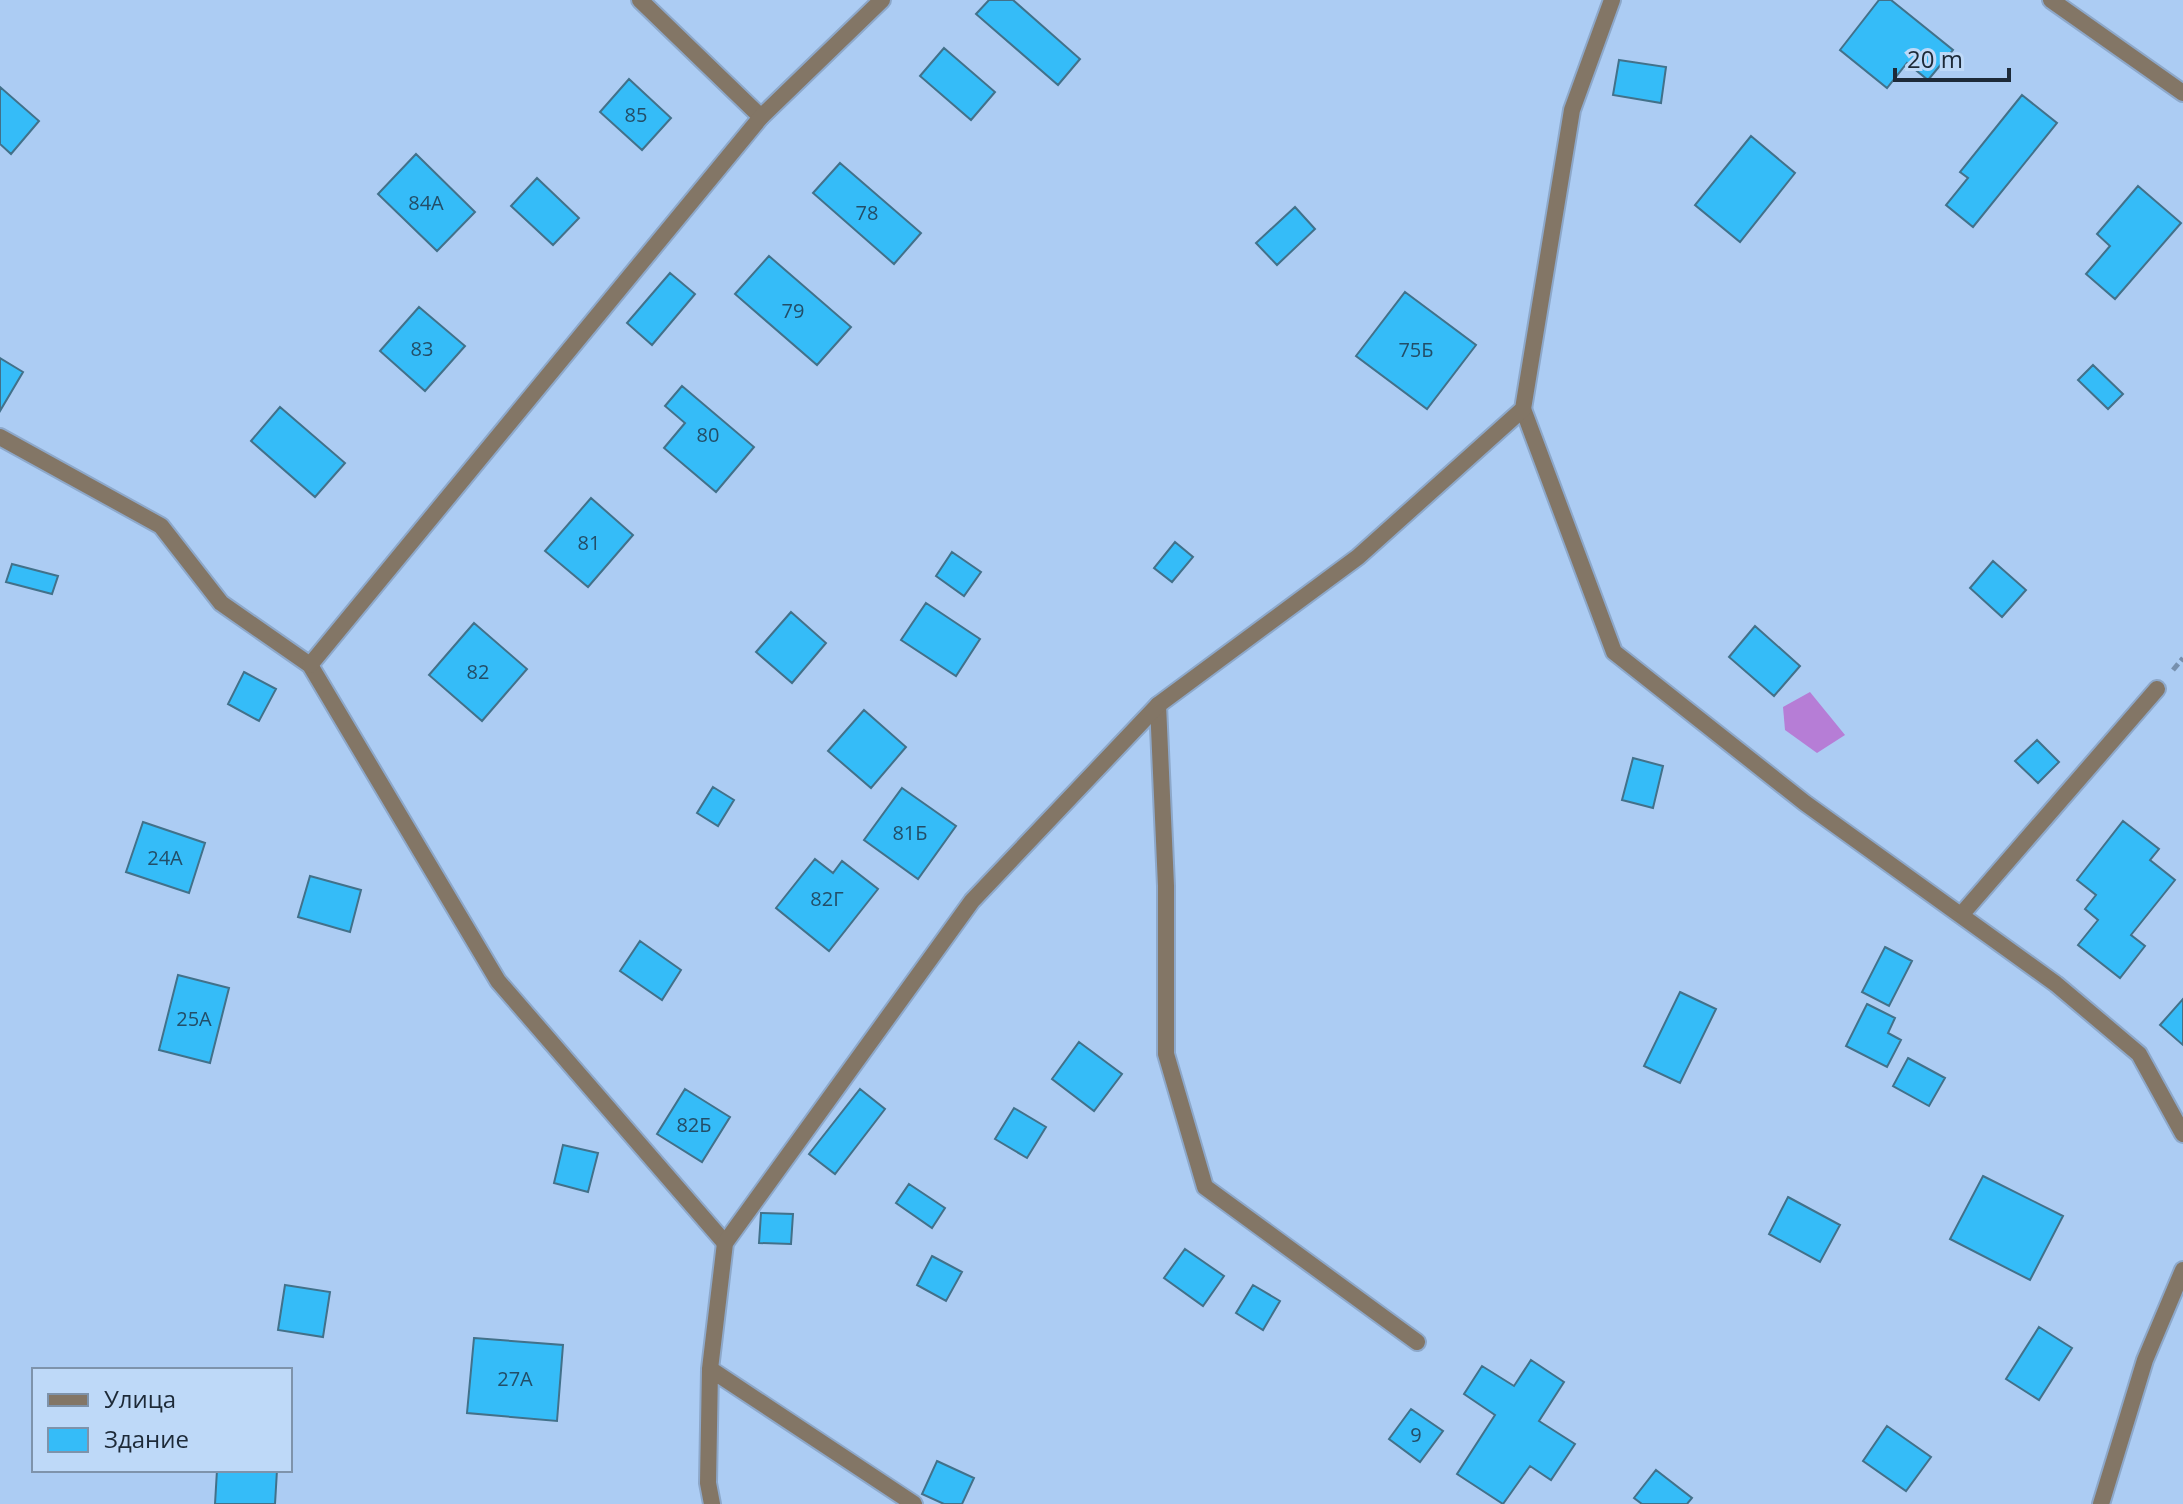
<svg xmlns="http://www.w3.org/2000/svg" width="2183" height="1504" viewBox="0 0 2183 1504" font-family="'Open Sans',sans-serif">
	<rect width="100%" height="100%" fill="#acccf3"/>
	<path fill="#b67dd6" d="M1810 692 1845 735 1817 753 1785 730 1783 707Z"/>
	<path fill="#35bcf8" stroke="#42718a" stroke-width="2" d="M989 0H1013L1080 59 1058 85 976 14Z
		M1879 0H1891L1953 50 1928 80 1907 63 1887 88 1840 50Z
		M944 48 995 92 971 120 920 76Z
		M1619 60 1666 67 1661 103 1613 95Z
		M629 79 671 118 642 150 600 112Z
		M0 87 39 121 11 154 0 144Z
		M2022 95 2057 123 1973 227 1946 205 1968 178 1960 172Z
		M1751 136 1795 173 1740 242 1695 205Z
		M416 154 475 212 437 251 378 194Z
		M840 163 921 233 894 264 813 193Z
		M537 178 579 218 553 245 511 206Z
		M2138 186 2181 223 2115 299 2086 274 2110 246 2097 234Z
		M1295 207 1315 229 1277 265 1256 243Z
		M769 256 851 327 817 365 735 294Z
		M670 273 695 294 652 345 627 323Z
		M1405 292 1476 345 1427 409 1356 356Z
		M419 307 465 346 425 391 380 351Z
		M0 358 23 372 0 411Z
		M2093 365 2123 394 2108 409 2078 380Z
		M682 386 754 447 716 492 664 448 685 423 665 406Z
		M280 407 345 463 315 497 251 441Z
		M591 498 633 535 588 587 545 551Z
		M1175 542 1193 557 1172 582 1154 568Z
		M952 552 981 572 964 596 936 576Z
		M1993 561 2026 590 2002 617 1970 588Z
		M12 564 58 576 52 594 6 582Z
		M926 603 980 639 956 676 901 640Z
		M791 612 826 643 792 683 756 652Z
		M474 623 527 669 482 721 429 675Z
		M1755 626 1800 666 1774 696 1729 657Z
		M244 672 276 689 259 721 228 704Z
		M864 710 906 747 871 788 828 751Z
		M2037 740 2059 762 2038 783 2015 761Z
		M1633 758 1663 766 1653 808 1622 800Z
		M713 787 734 800 718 826 697 813Z
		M902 788 956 826 918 879 864 840Z
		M2123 821 2159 849 2150 860 2175 880 2131 935 2145 946 2120 978 2078 945 2098 920 2085 909 2096 895 2077 880Z
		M143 822 205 843 189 893 126 872Z
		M815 859 833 873 842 861 878 889 829 951 776 908Z
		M310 876 361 890 350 932 298 917Z
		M640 941 681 970 662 1000 620 971Z
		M1885 947 1912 961 1889 1006 1862 992Z
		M178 975 229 988 210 1063 159 1050Z
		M1680 992 1716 1009 1680 1083 1644 1066Z
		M2183 999V1045L2160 1025Z
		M1867 1004 1895 1018 1888 1033 1901 1040 1887 1067 1846 1046Z
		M1079 1042 1122 1074 1094 1111 1052 1079Z
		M1908 1058 1945 1078 1929 1106 1893 1086Z
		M685 1089 730 1117 702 1162 657 1134Z
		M860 1089 885 1109 835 1174 809 1154Z
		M1014 1108 1046 1127 1027 1158 995 1139Z
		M563 1145 598 1153 588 1192 554 1183Z
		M1983 1176 2063 1216 2030 1280 1950 1239Z
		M909 1184 945 1208 932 1228 896 1203Z
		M1788 1197 1840 1225 1820 1262 1769 1234Z
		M761 1213 793 1214 791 1244 759 1243Z
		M1185 1249 1224 1276 1203 1306 1164 1278Z
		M932 1256 962 1272 946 1301 917 1285Z
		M285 1285 330 1292 323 1337 278 1330Z
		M1253 1285 1280 1301 1263 1330 1236 1313Z
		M2039 1327 2072 1348 2039 1400 2006 1379Z
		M474 1338 563 1345 557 1421 467 1413Z
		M1531 1360 1564 1382 1539 1421 1575 1444 1551 1480 1530 1466 1503 1504 1457 1474 1495 1415 1464 1394 1482 1366 1514 1386Z
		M1411 1409 1443 1431 1420 1462 1389 1439Z
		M1887 1426 1931 1457 1906 1491 1863 1461Z
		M937 1461 974 1478 962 1504H944L922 1494Z
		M217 1470H277L275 1504H215Z
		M1656 1470 1692 1498 1687 1504H1642L1634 1498Z"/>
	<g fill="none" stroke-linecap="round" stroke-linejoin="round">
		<defs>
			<path id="service" d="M640 0 761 117
				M1523 409 1614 652 1805 803 2056 984 2139 1054 2183 1134
				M0 437 161 526 221 603 310 665 498 981 725 1243
				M1158 705 1166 886V1054L1205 1187 1417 1342
				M1961 915 2157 689
				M2101 1504 2145 1360 2183 1270"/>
			<path id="minor" d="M2051 0 2183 93
				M310 665 761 117 882 0
				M710 1369 914 1504
				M712 1504 708 1483 710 1369 725 1243 972 901 1158 705 1358 557 1523 409 1572 110 1612 0"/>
		</defs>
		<use href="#service" stroke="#8da8ca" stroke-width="20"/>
		<use href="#minor" stroke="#8da8ca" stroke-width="20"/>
		<path stroke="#7790ae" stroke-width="5" stroke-dasharray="8 4" stroke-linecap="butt" d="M2173 670 2183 658"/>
		<use href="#service" stroke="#837666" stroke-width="16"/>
		<use href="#minor" stroke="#837666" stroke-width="16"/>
	</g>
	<g text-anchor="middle" stroke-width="6" stroke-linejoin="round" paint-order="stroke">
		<g font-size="20" fill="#234e68">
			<text x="636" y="122">85</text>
			<text x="426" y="210">84А</text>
			<text x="867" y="220">78</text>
			<text x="793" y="318">79</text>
			<text x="422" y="356">83</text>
			<text x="1416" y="357">75Б</text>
			<text x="708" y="442">80</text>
			<text x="589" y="550">81</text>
			<text x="478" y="679">82</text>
			<text x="910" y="840">81Б</text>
			<text x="165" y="865">24А</text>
			<text x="827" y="906">82Г</text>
			<text x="194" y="1026">25А</text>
			<text x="694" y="1132">82Б</text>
			<text x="515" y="1386">27А</text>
			<text x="1416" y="1442">9</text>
		</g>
	</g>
	<rect x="32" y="1368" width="260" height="104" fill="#bed9f8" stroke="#7e93ab" stroke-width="2"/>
	<rect x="48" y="1394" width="40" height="12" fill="#837666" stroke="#7e93ab" stroke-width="2"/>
	<text x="104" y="1408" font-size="24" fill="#1d2a38">Улица</text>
	<rect x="48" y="1428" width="40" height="24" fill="#35bcf8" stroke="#7e93ab" stroke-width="2"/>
	<text x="104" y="1448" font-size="24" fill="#1d2a38">Здание</text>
	<path d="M1895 68v12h114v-12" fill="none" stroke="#1d2a38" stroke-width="4"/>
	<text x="1907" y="68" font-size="24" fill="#1d2a38" stroke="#bed9f8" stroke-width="6" paint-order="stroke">20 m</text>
</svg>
